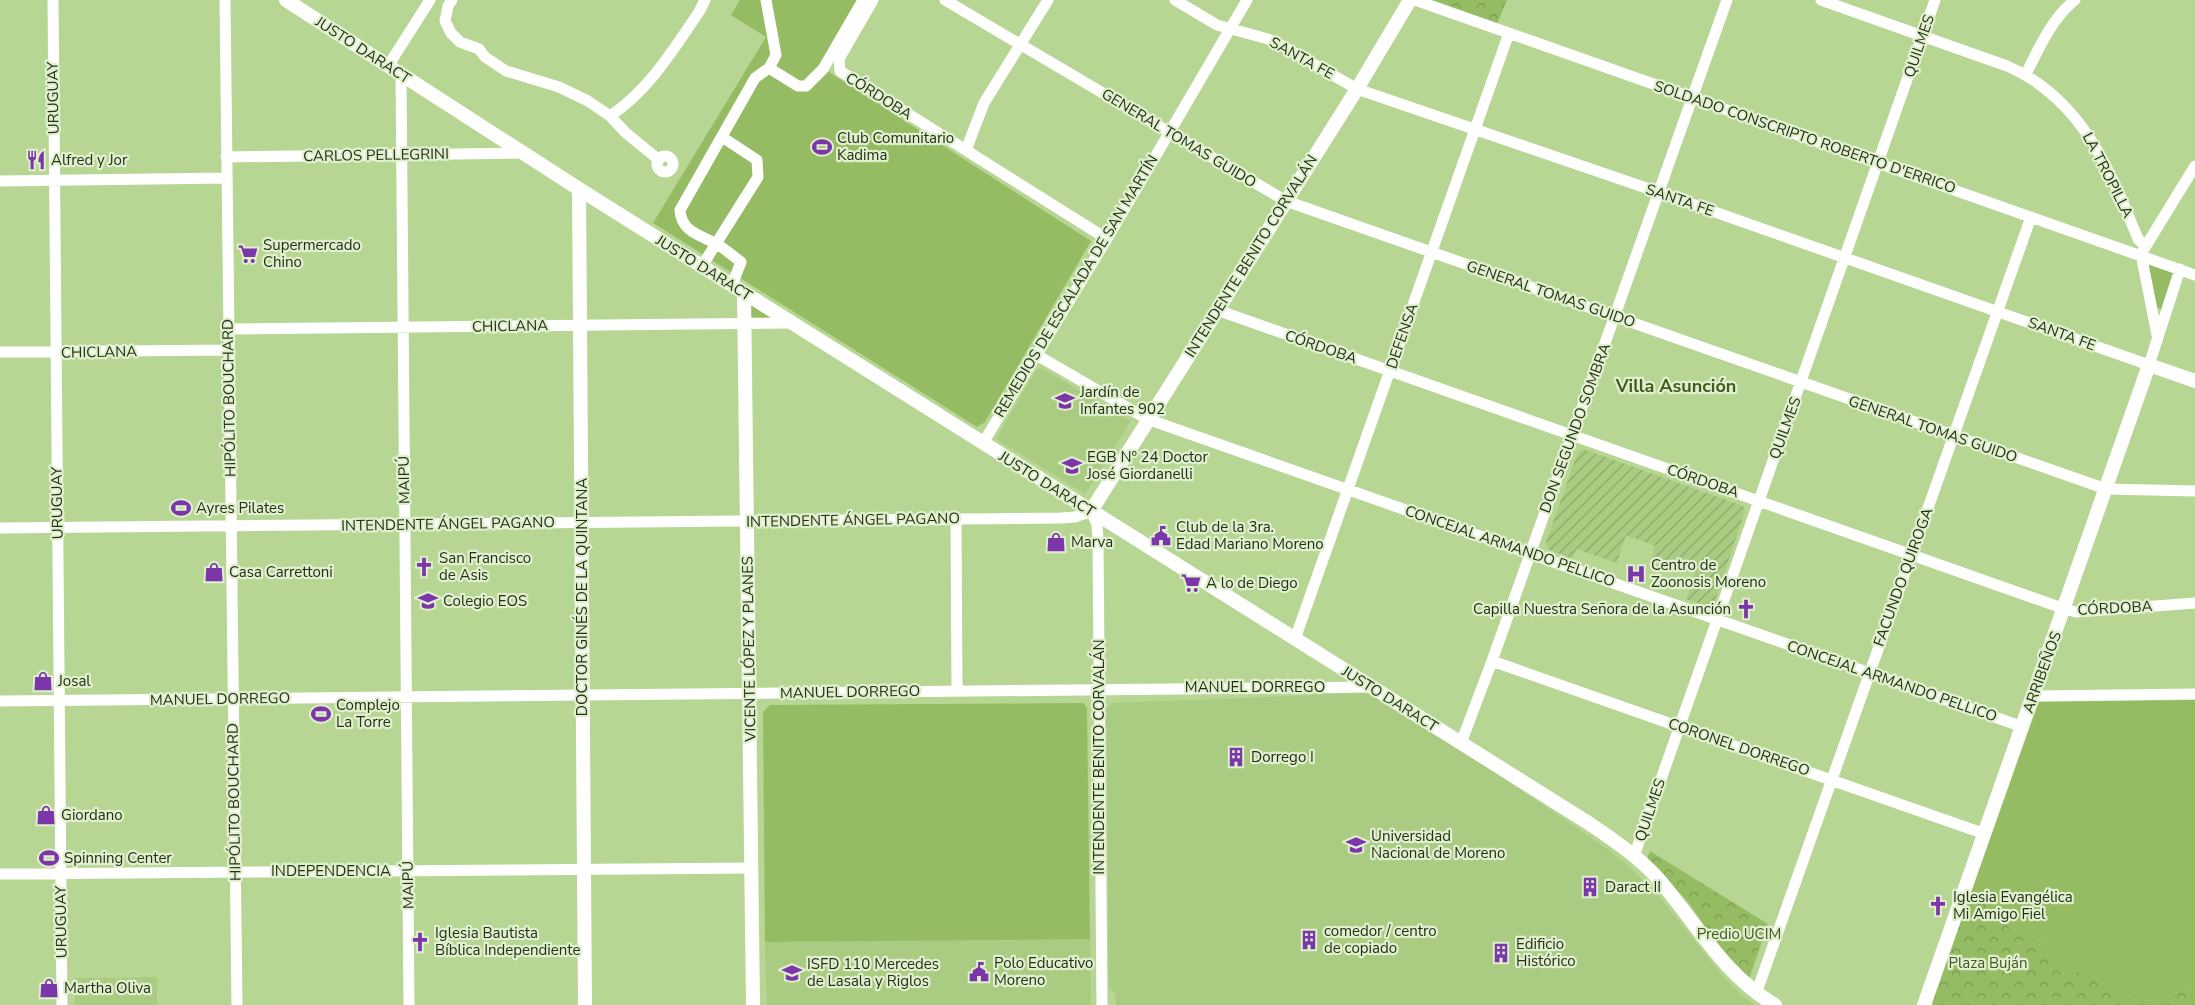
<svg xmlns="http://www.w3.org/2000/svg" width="2195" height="1005" viewBox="0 0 2195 1005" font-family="'Nunito Sans',sans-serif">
	<defs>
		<pattern id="industrial-furrows" width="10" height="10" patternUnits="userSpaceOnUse" patternTransform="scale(1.25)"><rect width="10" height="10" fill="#aacc82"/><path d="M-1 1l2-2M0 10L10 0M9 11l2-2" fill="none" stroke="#8aa669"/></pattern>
		<pattern id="forest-crowns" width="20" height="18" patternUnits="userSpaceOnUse" patternTransform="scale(1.25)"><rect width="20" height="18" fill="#95bc63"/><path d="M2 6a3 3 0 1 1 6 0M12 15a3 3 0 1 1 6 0" fill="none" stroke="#799951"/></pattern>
	</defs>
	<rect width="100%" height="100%" fill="#b7d693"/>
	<path fill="#aacc82" d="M1042 368 1131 421 1085 494 996 439 1036 370Z
		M1365 693 1383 696 1612 852 1632 869 1662 900 1721 974 1745 998 1755 1005H1116L1115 993 1109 989 1106 708 1112 703Z
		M1023 938 1090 939 1091 1005H767L765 942Z
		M157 977V1005H75V978Z"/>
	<path fill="url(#industrial-furrows)" d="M1583 449 1743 506 1745 511 1714 604 1710 607 1686 599 1695 573 1651 558 1655 546 1626 535 1617 563 1576 549 1573 559 1548 549 1546 542 1578 452Z"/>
	<path fill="#95bc63" d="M740 0H868L827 71 1091 241 985 422 977 427 653 223 766 37 731 15Z
		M2144 259 2175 269 2162 309 2157 308Z
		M750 302 774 319 751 317Z
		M2195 700V989H2187L2152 1001 2125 997 2092 976 2053 965 2039 940 2009 928 2003 908 1971 892 2039 702Z
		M1083 703 1087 708 1090 939 765 942 763 712 770 705Z"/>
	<path fill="url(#forest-crowns)" d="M1432 0H1507L1497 24Z
		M1650 851 1768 924 1749 979 1720 948 1688 902 1647 859Z
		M1971 892 2003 908 2009 928 2039 940 2053 965 2092 976 2125 997 2152 1001 2187 989H2195V1005H1934L1930 1001Z"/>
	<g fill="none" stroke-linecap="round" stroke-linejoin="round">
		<path stroke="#fff" stroke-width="11" d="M53 0 62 1005
			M225 0 237 1005
			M452 0 448 6 445 21 451 33 460 42 479 49 485 57 506 71 559 87 588 101 610 116 626 133 659 160
			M873 0 839 59 840 71 1107 239
			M945 0 1286 201 2106 489 2195 491
			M1175 0 1217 25 1268 39 1279 44 1357 89 1658 192 2149 365 2180 269
			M1415 0 2195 275
			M1821 0 2007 66C2081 98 2110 169 2138 239L2145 246
			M388 66 430 0
			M769 68 798 86H806L823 69 863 0
			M2026 74C2039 48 2052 18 2075 0
			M401 75 409 1005
			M610 116C649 90 673 50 699 12L705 0
			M966 150 984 103 1048 0
			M657 164a8 8 0 1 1 16 0a8 8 0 1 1-16 0Z
			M226 157 525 153
			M0 181 227 178
			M702 266 758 177 757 160 722 137
			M732 285 741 262C733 256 724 248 715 243 699 235 681 231 680 210L755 78 769 68 776 55 766 0
			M1217 310 2065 609 2076 612 2195 603
			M228 329 792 323
			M2157 335 2141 254 2195 166
			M0 352 229 350
			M1035 354 1147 419 2023 727
			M983 443 1107 239 1247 0
			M956 519 957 691
			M0 528 1061 518 1075 517 1091 511 1097 524 1098 540 1102 1005
			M1295 639 1509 33
			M1492 661 1985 834
			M2034 696 2195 694
			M0 701 1371 687
			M1461 743 1492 661 1727 0
			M1634 856 1935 0
			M0 874 752 868
			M1756 994 2031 217"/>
		<path stroke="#fff" stroke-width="14" d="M286 0 579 189 1590 824C1615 841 1642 859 1661 882 1698 926 1725 976 1775 1005
			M579 189 585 1005
			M744 293 753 1005
			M1091 511 1357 89 1410 0
			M1924 1005 2149 365 2195 381"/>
	</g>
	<defs>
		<symbol id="stadium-bare" viewBox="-9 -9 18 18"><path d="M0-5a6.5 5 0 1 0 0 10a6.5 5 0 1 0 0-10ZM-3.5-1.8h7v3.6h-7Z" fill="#7b36a9" stroke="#e0f0cf" stroke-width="2.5" paint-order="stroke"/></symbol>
		<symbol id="restaurant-bare" viewBox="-9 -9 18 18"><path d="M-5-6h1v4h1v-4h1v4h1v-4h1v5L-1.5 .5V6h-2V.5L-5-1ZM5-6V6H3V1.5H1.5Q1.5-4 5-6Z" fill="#7b36a9" stroke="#e0f0cf" stroke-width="2.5" paint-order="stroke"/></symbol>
		<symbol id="supermarket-bare" viewBox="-9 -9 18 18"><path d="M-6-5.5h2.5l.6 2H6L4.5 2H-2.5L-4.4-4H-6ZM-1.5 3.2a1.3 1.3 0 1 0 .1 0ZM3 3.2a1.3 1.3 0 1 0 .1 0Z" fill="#7b36a9" stroke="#e0f0cf" stroke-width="2.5" paint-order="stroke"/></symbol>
		<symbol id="school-bare" viewBox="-9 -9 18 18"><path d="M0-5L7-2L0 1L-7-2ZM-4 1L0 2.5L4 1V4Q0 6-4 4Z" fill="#7b36a9" stroke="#e0f0cf" stroke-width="2.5" paint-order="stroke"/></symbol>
		<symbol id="civic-bare" viewBox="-9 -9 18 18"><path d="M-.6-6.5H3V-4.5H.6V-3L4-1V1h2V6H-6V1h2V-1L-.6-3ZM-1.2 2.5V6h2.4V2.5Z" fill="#7b36a9" stroke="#e0f0cf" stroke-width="2.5" paint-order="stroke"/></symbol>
		<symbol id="shop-bare" viewBox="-9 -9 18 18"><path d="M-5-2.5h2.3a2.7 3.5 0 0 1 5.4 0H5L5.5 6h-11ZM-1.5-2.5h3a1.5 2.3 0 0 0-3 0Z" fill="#7b36a9" stroke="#e0f0cf" stroke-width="2.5" paint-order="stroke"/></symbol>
		<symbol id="church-bare" viewBox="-9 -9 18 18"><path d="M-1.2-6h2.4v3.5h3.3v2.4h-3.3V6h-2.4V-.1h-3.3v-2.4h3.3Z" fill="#7b36a9" stroke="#e0f0cf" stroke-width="2.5" paint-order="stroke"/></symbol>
		<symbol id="hospital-bare" viewBox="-9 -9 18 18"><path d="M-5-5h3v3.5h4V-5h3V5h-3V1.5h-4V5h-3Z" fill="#7b36a9" stroke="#e0f0cf" stroke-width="2.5" paint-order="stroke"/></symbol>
		<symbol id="building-bare" viewBox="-9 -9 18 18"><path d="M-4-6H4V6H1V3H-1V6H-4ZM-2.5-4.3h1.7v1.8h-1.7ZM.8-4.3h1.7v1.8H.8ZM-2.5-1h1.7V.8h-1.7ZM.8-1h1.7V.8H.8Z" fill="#7b36a9" stroke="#e0f0cf" stroke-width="2.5" paint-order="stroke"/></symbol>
		<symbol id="university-bare" viewBox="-9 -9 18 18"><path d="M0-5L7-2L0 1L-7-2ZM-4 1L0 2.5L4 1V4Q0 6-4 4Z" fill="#7b36a9" stroke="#e0f0cf" stroke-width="2.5" paint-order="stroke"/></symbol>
	</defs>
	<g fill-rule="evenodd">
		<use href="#stadium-bare" x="808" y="133" width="28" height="28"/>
		<use href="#restaurant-bare" x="22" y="146" width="28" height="28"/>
		<use href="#supermarket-bare" x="234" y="240" width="28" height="28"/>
		<use href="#school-bare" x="1051" y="387" width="28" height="28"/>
		<use href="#school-bare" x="1058" y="452" width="28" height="28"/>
		<use href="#stadium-bare" x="167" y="494" width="28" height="28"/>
		<use href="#civic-bare" x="1147" y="522" width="28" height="28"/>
		<use href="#shop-bare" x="1042" y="528" width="28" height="28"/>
		<use href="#church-bare" x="410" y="553" width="28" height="28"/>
		<use href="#shop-bare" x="200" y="558" width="28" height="28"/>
		<use href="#hospital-bare" x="1622" y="560" width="28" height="28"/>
		<use href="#supermarket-bare" x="1177" y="569" width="28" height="28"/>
		<use href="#school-bare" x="414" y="587" width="28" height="28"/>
		<use href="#church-bare" x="1732" y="595" width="28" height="28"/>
		<use href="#shop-bare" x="29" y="667" width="28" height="28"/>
		<use href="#stadium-bare" x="307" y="700" width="28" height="28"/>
		<use href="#building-bare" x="1222" y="743" width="28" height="28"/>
		<use href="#shop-bare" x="32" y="801" width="28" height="28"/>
		<use href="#university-bare" x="1342" y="831" width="28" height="28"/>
		<use href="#stadium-bare" x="35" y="844" width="28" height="28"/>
		<use href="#building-bare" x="1576" y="873" width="28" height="28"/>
		<use href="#church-bare" x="1924" y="892" width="28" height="28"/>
		<use href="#building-bare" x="1295" y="926" width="28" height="28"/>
		<use href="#church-bare" x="406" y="928" width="28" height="28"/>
		<use href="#building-bare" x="1487" y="939" width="28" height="28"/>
		<use href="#civic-bare" x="965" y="958" width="28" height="28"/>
		<use href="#university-bare" x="778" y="959" width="28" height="28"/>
		<use href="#shop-bare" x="35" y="974" width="28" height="28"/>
	</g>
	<g text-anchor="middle" stroke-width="4.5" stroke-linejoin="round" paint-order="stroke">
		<g font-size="15" fill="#243016" stroke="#e0f0cf">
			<text transform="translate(1919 46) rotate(-71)" y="5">QUILMES</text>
			<text transform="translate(363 50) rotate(33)" y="5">JUSTO DARACT</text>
			<text transform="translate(1302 58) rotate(29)" y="5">SANTA FE</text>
			<text transform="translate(879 96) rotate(32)" y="5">CÓRDOBA</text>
			<text transform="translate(53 98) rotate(-91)" y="5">URUGUAY</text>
			<text transform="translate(1805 137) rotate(19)" y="5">SOLDADO CONSCRIPTO ROBERTO D'ERRICO</text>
			<text transform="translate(1179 138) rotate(31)" y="5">GENERAL TOMAS GUIDO</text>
			<text transform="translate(376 155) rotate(-1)" y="5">CARLOS PELLEGRINI</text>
			<text transform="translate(2108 175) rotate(63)" y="5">LA TROPILLA</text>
			<text transform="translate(1680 200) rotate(19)" y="5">SANTA FE</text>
			<text transform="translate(1251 256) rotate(-58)" y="5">INTENDENTE BENITO CORVALÁN</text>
			<text transform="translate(704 268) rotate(32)" y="5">JUSTO DARACT</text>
			<text transform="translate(1076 286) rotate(-59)" y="5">REMEDIOS DE ESCALADA DE SAN MARTÍN</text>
			<text transform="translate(1551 294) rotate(19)" y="5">GENERAL TOMAS GUIDO</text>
			<text transform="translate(510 326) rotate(-1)" y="5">CHICLANA</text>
			<text transform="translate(2062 334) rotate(20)" y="5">SANTA FE</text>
			<text transform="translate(1402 336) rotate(-71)" y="5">DEFENSA</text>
			<text transform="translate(1321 347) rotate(19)" y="5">CÓRDOBA</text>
			<text transform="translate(99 352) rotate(-1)" y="5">CHICLANA</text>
			<text transform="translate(229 398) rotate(-91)" y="5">HIPÓLITO BOUCHARD</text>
			<text transform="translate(1575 428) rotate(-70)" y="5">DON SEGUNDO SOMBRA</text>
			<text transform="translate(1785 428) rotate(-70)" y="5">QUILMES</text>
			<text transform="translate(1933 429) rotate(19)" y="5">GENERAL TOMAS GUIDO</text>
			<text transform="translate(404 480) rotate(-91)" y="5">MAIPÚ</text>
			<text transform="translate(1703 481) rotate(19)" y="5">CÓRDOBA</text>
			<text transform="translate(1047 484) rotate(32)" y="5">JUSTO DARACT</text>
			<text transform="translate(57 503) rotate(-91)" y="5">URUGUAY</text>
			<text transform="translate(853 520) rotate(-1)" y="5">INTENDENTE ÁNGEL PAGANO</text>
			<text transform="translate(448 524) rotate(-1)" y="5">INTENDENTE ÁNGEL PAGANO</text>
			<text transform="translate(1510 546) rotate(19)" y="5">CONCEJAL ARMANDO PELLICO</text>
			<text transform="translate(1903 577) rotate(-70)" y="5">FACUNDO QUIROGA</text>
			<text transform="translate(582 597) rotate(-90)" y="5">DOCTOR GINÉS DE LA QUINTANA</text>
			<text transform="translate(2115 608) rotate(-3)" y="5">CÓRDOBA</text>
			<text transform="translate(749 649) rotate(-91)" y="5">VICENTE LÓPEZ Y PLANES</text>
			<text transform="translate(2042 672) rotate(-70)" y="5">ARRIBEÑOS</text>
			<text transform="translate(1892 681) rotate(19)" y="5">CONCEJAL ARMANDO PELLICO</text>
			<text x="1255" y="692">MANUEL DORREGO</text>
			<text transform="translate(850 692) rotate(-1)" y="5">MANUEL DORREGO</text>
			<text transform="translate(220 699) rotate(-1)" y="5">MANUEL DORREGO</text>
			<text transform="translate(1390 699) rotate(32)" y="5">JUSTO DARACT</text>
			<text transform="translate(1739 747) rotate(19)" y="5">CORONEL DORREGO</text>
			<text transform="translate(1099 757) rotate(-90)" y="5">INTENDENTE BENITO CORVALÁN</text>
			<text transform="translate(234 802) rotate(-91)" y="5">HIPÓLITO BOUCHARD</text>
			<text transform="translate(1650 810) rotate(-71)" y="5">QUILMES</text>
			<text x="331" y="876">INDEPENDENCIA</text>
			<text transform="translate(408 885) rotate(-91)" y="5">MAIPÚ</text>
			<text transform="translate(61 922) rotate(-91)" y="5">URUGUAY</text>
		</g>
		<g font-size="15" fill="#243016" stroke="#e0f0cf" text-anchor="start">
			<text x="837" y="143">Club Comunitario<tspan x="837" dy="17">Kadima</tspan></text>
			<text x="51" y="165">Alfred y Jor</text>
			<text x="263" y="250">Supermercado<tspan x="263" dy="17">Chino</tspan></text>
			<text x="1080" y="397">Jardín de<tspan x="1080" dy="17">Infantes 902</tspan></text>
			<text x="1087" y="462">EGB Nº 24 Doctor<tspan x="1087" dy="17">José Giordanelli</tspan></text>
			<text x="196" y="513">Ayres Pilates</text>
			<text x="1176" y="532">Club de la 3ra.<tspan x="1176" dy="17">Edad Mariano Moreno</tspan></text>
			<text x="1071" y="547">Marva</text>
			<text x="439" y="563">San Francisco<tspan x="439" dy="17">de Asis</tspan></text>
			<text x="1651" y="570">Centro de<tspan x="1651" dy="17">Zoonosis Moreno</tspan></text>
			<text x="229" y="577">Casa Carrettoni</text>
			<text x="1206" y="588">A lo de Diego</text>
			<text x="443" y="606">Colegio EOS</text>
			<text x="1731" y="614" text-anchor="end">Capilla Nuestra Señora de la Asunción</text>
			<text x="58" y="686">Josal</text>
			<text x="336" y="710">Complejo<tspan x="336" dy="17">La Torre</tspan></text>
			<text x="1251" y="762">Dorrego I</text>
			<text x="61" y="820">Giordano</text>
			<text x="1371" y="841">Universidad<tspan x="1371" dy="17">Nacional de Moreno</tspan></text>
			<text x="64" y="863">Spinning Center</text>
			<text x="1605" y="892">Daract II</text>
			<text x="1953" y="902">Iglesia Evangélica<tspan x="1953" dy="17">Mi Amigo Fiel</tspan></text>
			<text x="1324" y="936">comedor / centro<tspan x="1324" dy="17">de copiado</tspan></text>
			<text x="435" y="938">Iglesia Bautista<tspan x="435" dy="17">Bíblica Independiente</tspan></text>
			<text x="1516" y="949">Edificio<tspan x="1516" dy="17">Histórico</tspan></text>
			<text x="994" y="968">Polo Educativo<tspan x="994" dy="17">Moreno</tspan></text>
			<text x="807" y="969">ISFD 110 Mercedes<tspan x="807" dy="17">de Lasala y Riglos</tspan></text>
			<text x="64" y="993">Martha Oliva</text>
		</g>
		<g font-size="15" fill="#435826" stroke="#e0f0cf">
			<text x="1739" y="939">Predio UCIM</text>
			<text x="1988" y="968">Plaza Buján</text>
		</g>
		<g font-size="18" font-weight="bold" fill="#415b1b" stroke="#e0f0cf">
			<text x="1676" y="392">Villa Asunción</text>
		</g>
	</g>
</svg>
